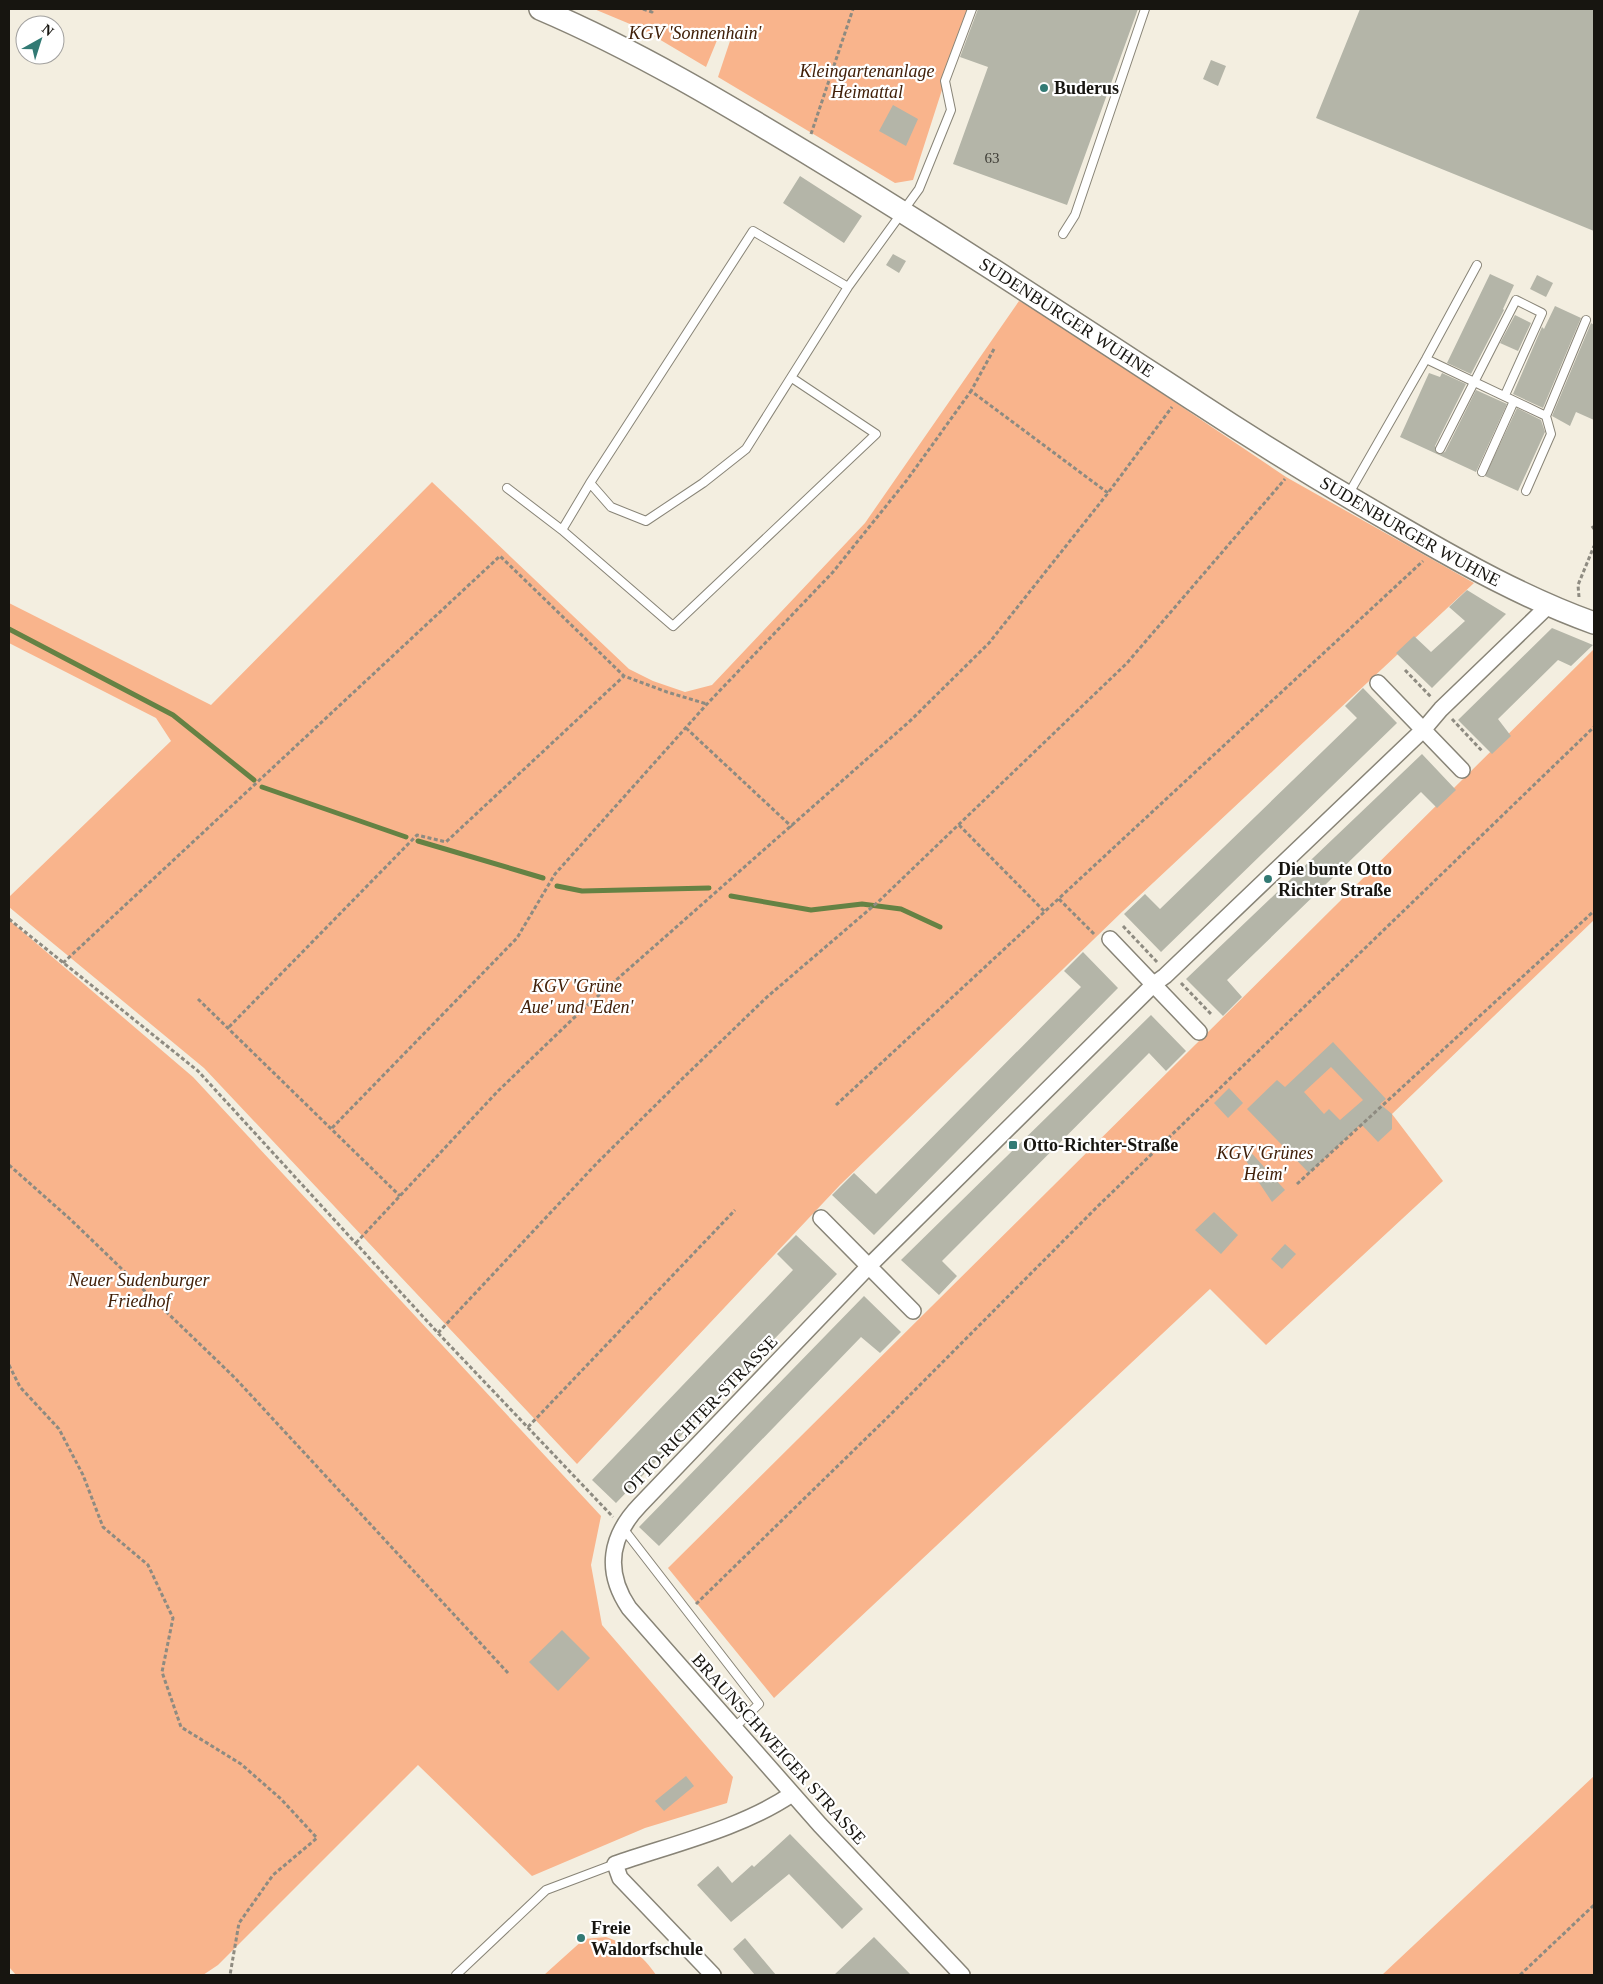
<svg xmlns="http://www.w3.org/2000/svg" width="1603" height="1984" viewBox="0 0 1603 1984" font-family="'Times New Roman',serif">
	<rect width="100%" height="100%" fill="#f3eee0"/>
	<path fill="#f9b48c" d="M594 9H968L913 180 895 183 718 77 731 38 720 33 706 67 642 29Z
		M1019 301 1038 310 1286 477 1474 583 1123 911 840 1185 577 1464 204 1068 9 907V897L171 741 156 718 9 643V603L211 705 432 482 629 669 653 681 685 692 712 685 865 523Z
		M1594 649V920L1392 1114 1443 1181 1266 1345 1210 1289 774 1698 668 1568Z
		M9 920 193 1077 601 1516 591 1565 602 1625 733 1777 727 1803 645 1828 532 1876 418 1765 218 1965 203 1975H16L9 1967Z
		M1594 1776V1975H1382Z
		M606 1937C628 1945 643 1955 656 1975H544L584 1939Z"/>
	<g fill="none" stroke-linecap="round" stroke-linejoin="round">
		<path stroke="#658244" stroke-width="5" d="M9 629 173 715 254 780
			M262 787 406 837
			M418 841 543 878
			M557 886 582 891 709 888
			M731 896 811 910 862 904 901 909 940 927"/>
	</g>
	<path fill="#b4b5a8" fill-rule="evenodd" d="M978 9H1138L1067 205 953 164 988 67 960 57Z
		M1360 9H1594V231L1316 118Z
		M1211 60 1226 66 1218 86 1203 79Z
		M893 105 918 119 906 146 879 131Z
		M800 176 862 216 844 243 783 203Z
		M893 254 906 261 899 273 886 265Z
		M1490 274 1514 285 1503 309 1504 310 1471 374 1447 363Z
		M1537 275 1553 283 1546 297 1530 289Z
		M1555 306 1581 318 1543 408 1513 394 1542 327 1544 329Z
		M1515 315 1531 323 1518 351 1500 343Z
		M1591 323 1594 325V420L1576 412 1570 426 1552 416Z
		M1429 373 1440 377 1442 373 1466 384 1435 446 1438 454 1445 452 1476 390 1507 404 1476 472 1400 437Z
		M1517 408 1541 420 1545 432 1518 491 1485 476Z
		M1467 590 1506 614 1432 688 1396 653 1414 636 1431 652 1465 621 1449 607Z
		M1552 628 1593 645 1571 666 1558 660 1498 719 1511 736 1492 754 1458 720Z
		M1363 688 1397 723 1161 952 1124 914 1145 894 1160 909 1357 718 1345 706Z
		M1422 754 1456 790 1437 808 1421 792 1227 980 1242 997 1223 1016 1186 979Z
		M1083 952 1118 988 874 1235 832 1195 854 1173 876 1194 1081 987 1064 971Z
		M1151 1015 1186 1051 1166 1071 1149 1053 942 1261 957 1276 939 1295 901 1260Z
		M1333 1042 1386 1099 1380 1104 1392 1114V1129L1378 1142 1361 1124 1309 1173 1247 1109 1277 1080 1285 1087ZM1331 1067 1363 1100 1340 1120 1329 1109 1324 1114 1304 1092Z
		M1229 1088 1243 1103 1228 1118 1214 1103Z
		M1247 1148 1285 1190 1272 1202 1260 1184 1249 1172 1252 1170 1241 1153Z
		M1214 1212 1238 1235 1221 1254 1195 1230Z
		M796 1235 837 1274 616 1503 592 1480 793 1270 777 1254Z
		M1285 1244 1296 1254 1282 1269 1271 1259Z
		M864 1296 901 1332 880 1353 861 1337 659 1546 639 1527Z
		M562 1630 590 1658 558 1691 529 1662Z
		M686 1776 694 1786 664 1811 655 1801Z
		M790 1834 863 1909 842 1929 789 1874 731 1922 697 1885 718 1866 732 1883 752 1865 754 1867Z
		M874 1937 911 1975H834Z
		M745 1938 776 1975H755L733 1949Z"/>
	<g fill="none" stroke-linecap="round" stroke-linejoin="round">
		<defs>
			<path id="lane" d="M1063 234 1075 215 1145 9
				M1426 359 1546 416 1551 434 1526 491
				M1546 416 1586 320
				M1440 449 1516 300 1542 313 1505 395
				M1482 472 1514 401
				M590 483 611 507 646 521 703 483 746 449 848 287 919 189 951 110 945 81 972 9
				M507 488 562 530 673 626 876 434 792 378
				M1348 495 1426 359 1477 265
				M562 530 590 483 753 231 848 287
				M622 1527 759 1704 734 1728
				M456 1975 546 1890 615 1864"/>
			<path id="street" d="M1378 683 1462 770
				M1110 939 1199 1032
				M821 1218 913 1311
				M713 1975 620 1878 615 1864C673 1844 742 1828 792 1794
				M962 1975 820 1825 629 1608C604 1571 610 1536 640 1505L869 1266 1154 984 1165 976 1424 729 1441 709 1549 605"/>
			<g id="secondary">
				<path id="s1" d="M540 9C636 50 726 104 815 158 945 237 1071 320 1198 403 1265 447 1332 488 1402 528 1464 564 1527 599 1594 623"/>
			</g>
		</defs>
		<use href="#lane" stroke="#888477" stroke-width="10"/>
		<use href="#street" stroke="#888477" stroke-width="18"/>
		<use href="#secondary" stroke="#888477" stroke-width="24"/>
		<path stroke="#8e8b81" stroke-width="3" stroke-dasharray="4 2.5" stroke-linecap="butt" d="M643 9 652 12 653 9
			M811 134 853 9
			M994 349 971 391 1108 493
			M1592 526 1594 529
			M1579 597 1578 585 1594 546
			M1405 670 1432 698
			M1452 719 1483 752
			M686 728 792 827
			M959 825 1045 912
			M1059 899 1095 935
			M9 919 198 1071 438 1333 613 1517
			M1123 926 1157 962
			M63 963 500 556 624 676 667 692 707 704
			M1181 983 1211 1014
			M198 999 400 1196
			M229 1027 417 835 446 842 624 676
			M836 1105 1423 561
			M332 1128 517 938 555 874 707 704 833 572 907 480 971 391
			M9 1165 70 1219 235 1378 509 1674
			M1297 1184 1594 911
			M356 1243 498 1091 581 1011 910 721 989 643 1108 493 1172 407
			M438 1333 597 1163 683 1078 767 997 878 902 1127 663 1285 479
			M9 1365 20 1387 59 1429 83 1475 103 1527 148 1565 173 1618 162 1672 181 1727 241 1764 281 1799 317 1838 273 1875 239 1923 230 1975
			M528 1427 735 1210
			M696 1604 891 1414 1099 1205 1594 727
			M1520 1975 1594 1905"/>
		<use href="#lane" stroke="#fff" stroke-width="8"/>
		<use href="#street" stroke="#fff" stroke-width="15"/>
		<use href="#secondary" stroke="#fff" stroke-width="21"/>
	</g>
	<g fill="#327a74" stroke="#fff" stroke-width="2">
		<circle cx="1044" cy="88" r="5"/>
		<circle cx="1268" cy="879" r="5"/>
		<rect x="1008" y="1140" width="10" height="10" rx="2.5"/>
		<circle cx="581" cy="1938" r="5"/>
	</g>
	<g text-anchor="middle" stroke-width="4.5" stroke-linejoin="round" paint-order="stroke">
		<g font-size="15" fill="#3e3d36">
			<text x="992" y="163">63</text>
		</g>
		<g font-size="18" font-style="italic" fill="#412009" stroke="#fff">
			<text x="695" y="39">KGV 'Sonnenhain'</text>
			<text x="867" y="77">Kleingartenanlage<tspan x="867" dy="21">Heimattal</tspan></text>
			<text x="577" y="992">KGV 'Grüne<tspan x="577" dy="21">Aue' und 'Eden'</tspan></text>
			<text x="1265" y="1159">KGV 'Grünes<tspan x="1265" dy="21">Heim'</tspan></text>
			<text x="139" y="1286">Neuer Sudenburger<tspan x="139" dy="21">Friedhof</tspan></text>
		</g>
		<g font-size="18" font-weight="bold" fill="#171510" stroke="#fff" text-anchor="start">
			<text x="1054" y="94">Buderus</text>
			<text x="1278" y="875">Die bunte Otto<tspan x="1278" dy="21">Richter Straße</tspan></text>
			<text x="1023" y="1151">Otto-Richter-Straße</text>
			<text x="591" y="1934">Freie<tspan x="591" dy="21">Waldorfschule</tspan></text>
		</g>
		<g font-size="18" fill="#171510" stroke="#fff">
			<text dy="6" stroke="none"><textPath href="#s1" startOffset="611">SUDENBURGER WUHNE</textPath></text>
			<text dy="6" stroke="none"><textPath href="#s1" startOffset="1016">SUDENBURGER WUHNE</textPath></text>
			<text transform="translate(700 1415) rotate(-46)" y="6">OTTO-RICHTER-STRASSE</text>
			<text transform="translate(779 1749) rotate(48)" y="6">BRAUNSCHWEIGER STRASSE</text>
		</g>
	</g>
	<rect width="1603" height="1984" fill="none" stroke="#171510" stroke-width="20"/>
	<g transform="translate(40 40) rotate(39)"><circle r="24" fill="#ffffff" stroke="#a2a19f"/>
	<path d="M0-4L9 19L0 12L-9 19Z" fill="#327a74"/>
	<text y="-8" font-size="14" font-weight="bold" text-anchor="middle" fill="#171510">N</text>
	</g>
</svg>
